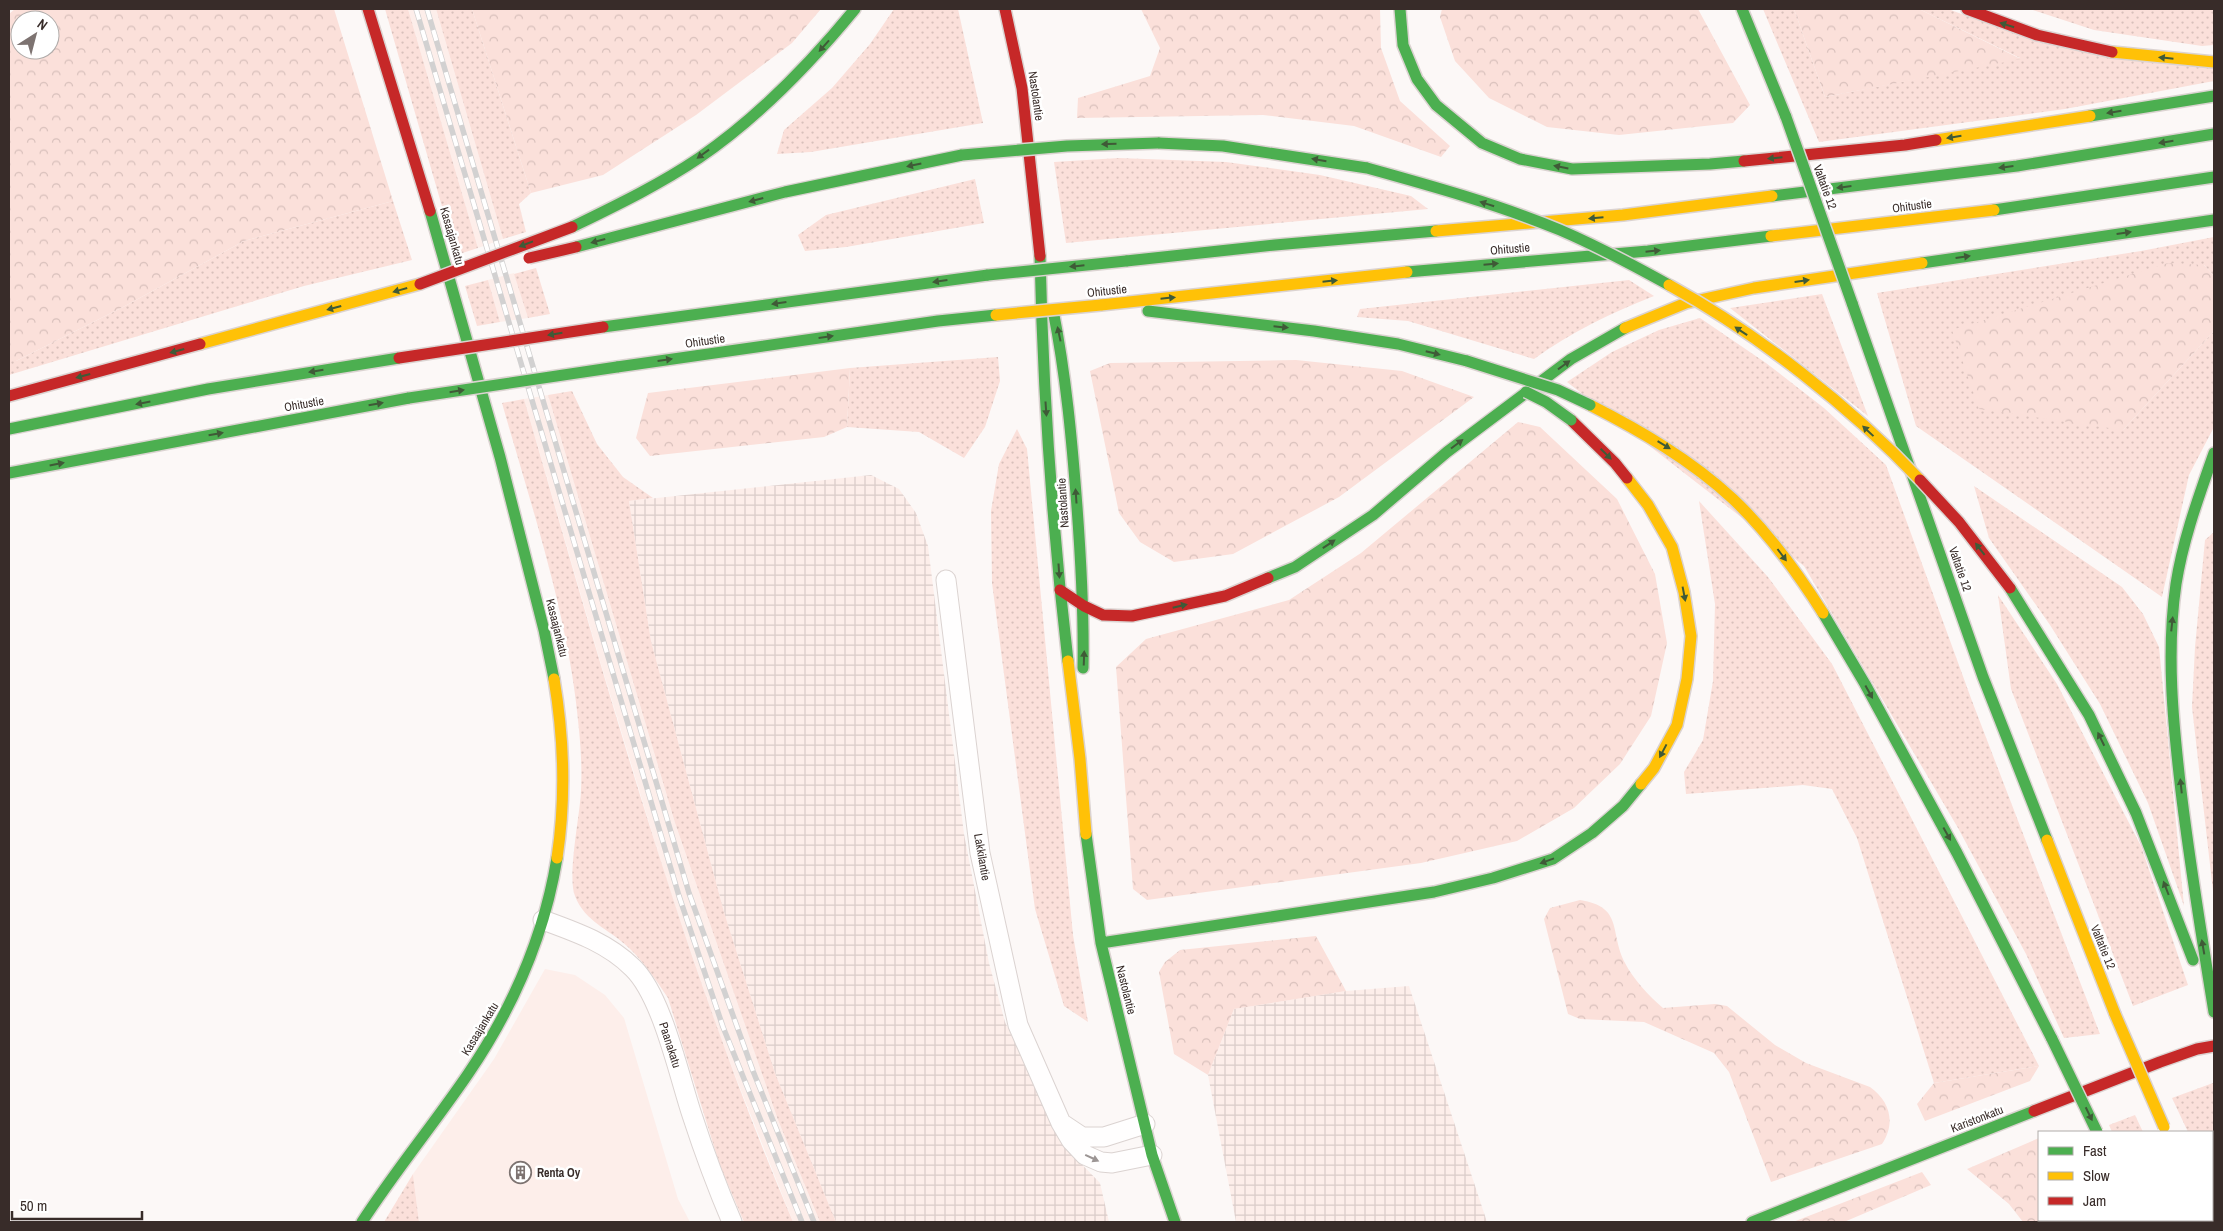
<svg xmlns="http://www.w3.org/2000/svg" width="2223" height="1231" viewBox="0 0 2223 1231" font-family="'Archivo Narrow',sans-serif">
	<defs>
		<pattern id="industrial-grid" width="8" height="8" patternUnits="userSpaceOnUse" patternTransform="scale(1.25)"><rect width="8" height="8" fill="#fdeeea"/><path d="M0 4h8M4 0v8" fill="none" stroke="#daccc9"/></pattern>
		<pattern id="grass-dots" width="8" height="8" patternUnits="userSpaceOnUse" patternTransform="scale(1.25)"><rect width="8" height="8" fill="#fbe0da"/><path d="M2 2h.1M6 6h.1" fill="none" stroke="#d8c0bb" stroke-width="1.8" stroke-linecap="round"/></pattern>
		<pattern id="forest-crowns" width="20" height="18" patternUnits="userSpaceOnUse" patternTransform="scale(1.25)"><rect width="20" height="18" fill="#fbe0da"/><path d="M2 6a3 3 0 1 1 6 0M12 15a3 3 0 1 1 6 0" fill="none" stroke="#d8c0bb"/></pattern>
	</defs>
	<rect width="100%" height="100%" fill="#fcf8f7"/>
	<path fill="#fdeeea" d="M408 9H436L503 239 478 248Z
		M514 273 528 318 500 322 488 280Z
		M548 395 675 823 778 1120 820 1222H793L721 1040 666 879 600 661 524 399Z
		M545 969 575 975 605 995 624 1018 678 1199 690 1222H419L413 1174 494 1059Z"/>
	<path fill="url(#industrial-grid)" d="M871 475 899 489 916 513 928 546 964 834 989 963 1005 1022 1064 1146 1100 1183 1109 1222H836L775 1073 724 912 651 641 629 501Z
		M1409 986 1487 1222H1236L1208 1075 1234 1009 1346 991Z"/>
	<path fill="url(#grass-dots)" d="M385 9H408L478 248 456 255Z
		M436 9H472L531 193 519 204 526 232 503 239Z
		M894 9H958L983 123 811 152 777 154 784 130 832 88 870 44Z
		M1763 9H1794L1825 97 2020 58 1919 9H1948L2040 43 2214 68V81L2065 109 1819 142Z
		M2030 9H2214V45L2202 46 2094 30Z
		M1119 158 1226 162 1320 175 1411 196 1428 209 1066 243 1054 162Z
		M975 179 984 223 846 247 805 251 798 235 826 215Z
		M393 201 412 260 304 286 9 375V361H16L125 306 244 241Z
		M2214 237V276L2204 265 2123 430 2214 331V427L2189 475 2162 597 1916 426 1877 293 2141 251Z
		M536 268 550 314 528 318 514 274Z
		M488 280 500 322 477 326 465 286Z
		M1629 280 1654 296C1611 313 1571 332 1534 359L1408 321 1357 317 1360 309Z
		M1822 294 1868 416 1730 308Z
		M1700 318 1766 363 1824 408 1886 465 1972 701 2100 1034 2064 1038 2026 954 1958 828 1804 566 1567 382 1612 352 1659 330Z
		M998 357 1000 381 985 427 964 458 919 432 847 427 850 368Z
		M572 391 597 444 623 477 653 498 629 501 651 641 724 912 775 1073 836 1222H820L778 1120 675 823 548 395Z
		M524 399C604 676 680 956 793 1222H744L720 1166 668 998C656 980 644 962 628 947 609 929 585 922 575 896 567 877 580 815 581 791 582 771 581 750 579 730 570 620 532 509 502 403Z
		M1017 429 1027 449 1073 935 1088 1022 1064 1006 1035 909 992 583 991 511 999 464Z
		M1974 486 2122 587 2143 614 2159 647 2184 906 2148 803 2100 704 2050 625 1989 538Z
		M1699 501 1768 577 1832 664 2039 1066 1934 1083 1857 838 1832 789 1803 785 1686 794 1684 772 1703 740 1713 681 1715 604Z
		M2214 532V900L2192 707 2195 647 2205 540Z
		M1998 595 2057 684 2141 846 2188 985 2133 1006 2011 689Z
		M2213 1083 2214 1086V1188L2212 1182V1132H2188L2172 1098Z
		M2135 1115 2143 1132H2112L2109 1125Z
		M413 1174 419 1222H384Z"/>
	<path fill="url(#forest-crowns)" fill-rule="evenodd" d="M15 9H334L393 201 244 241 125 306 16 361H9V14ZM20 20H50V50H20Z
		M472 9H821L792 43 696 115 603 175 531 193Z
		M1141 9H1380L1381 48 1400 101 1450 146 1441 157 1354 126 1263 115 1077 118 1078 98 1150 76 1160 48Z
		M1442 9H1698L1750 105 1733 123 1619 135 1547 127 1489 98 1455 61 1440 17Z
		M1794 9H1919L2021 59 1825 97Z
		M2168 263 2204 265 2214 276V331L2123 430 1979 409 1952 330Z
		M1296 360 1402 371 1474 397 1339 497 1233 554 1174 562 1140 542 1119 513 1090 371 1110 363Z
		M850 368 847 427 824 437 650 456 636 438 648 393Z
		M1518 422 1540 427 1617 499 1655 574 1667 643 1651 716 1620 764 1574 808 1517 841 1421 863 1147 900 1133 889 1116 667 1146 639 1289 600 1361 553Z
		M1580 900C1624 907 1609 932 1625 963 1633 979 1649 996 1663 1008L1715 1004 1727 1006 1775 1045 1806 1063 1870 1087C1890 1101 1896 1123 1882 1144L1771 1182 1729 1072 1714 1053 1644 1022 1580 1019 1568 1014 1544 919 1550 908Z
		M1316 936 1346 991 1234 1009 1208 1075 1174 1054 1159 972 1165 962 1180 950Z
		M2039 1066 2030 1081 1925 1121 1917 1104 1934 1083Z
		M2039 1138V1220H2107L2108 1222H2023L2009 1204 1967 1169Z
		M1922 1172 1931 1185 1844 1222H1793Z"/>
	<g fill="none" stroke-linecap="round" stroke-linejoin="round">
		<defs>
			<path id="street" d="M946 580 980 853 1018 1025 1061 1123 1071 1140 1085 1155 1101 1162 1112 1163 1152 1155
				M543 920C576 932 608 943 633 968 662 996 679 1076 692 1115 704 1152 717 1187 732 1222
				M1064 1125 1082 1137H1104L1145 1124"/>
			<path id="fast" d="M1400 9 1403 45 1417 79 1436 105 1482 143 1520 159 1572 169 1710 164 1744 161
				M1742 9 1786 117
				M2090 116 2214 96
				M1158 143 1223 146 1367 168
				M1772 196 2017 166 2214 134
				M1994 210 2214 177
				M430 211 500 457 544 630 554 679
				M572 227C615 206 659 185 699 158 759 117 809 65 855 9
				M576 247 785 192 962 155
				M1040 256C1043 391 1052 526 1068 661
				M1126 261 1275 245 1436 231
				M1922 263 2214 220
				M1407 272 1648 251 1771 236
				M1852 303 1983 677 2047 840
				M1053 310C1066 375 1072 441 1077 507 1081 561 1084 614 1083 668
				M1148 311 1314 331 1398 344 1467 361
				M603 327 988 275
				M617 367 938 321 996 315
				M9 429 208 389 399 358
				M2214 453C2199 496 2183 539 2176 584 2166 652 2173 723 2181 791 2190 865 2202 939 2214 1012
				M9 473 409 398
				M1268 578 1295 567 1373 515 1447 452 1571 359 1625 328
				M2010 588 2089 715 2136 813 2193 960
				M1823 613 1865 684 1957 853 2052 1039
				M1086 834 1101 943
				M1101 943 1152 1155 1175 1222
				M1101 943 1434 892 1493 878 1553 859 1592 833 1623 806 1641 784
				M362 1222C395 1171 434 1124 468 1074 513 1008 544 937 557 858
				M1752 1222 2034 1111"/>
			<path id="slow" d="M2112 52 2214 62
				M1936 140 2090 116
				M1436 231 1623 215 1772 196
				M1771 236 1994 210
				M1101 305 1407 272
				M1625 328 1686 303 1754 288 1922 263
				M200 344 420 284
				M1590 405C1641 431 1691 460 1733 499 1768 532 1797 572 1823 613
				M1627 478 1648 505 1672 547 1684 592 1691 636 1687 679 1677 725 1654 768 1641 784
				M1068 661 1080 759 1086 834
				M554 679C564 738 566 798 557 858
				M2047 840 2115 1014
				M2140 1220 2142 1222
				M2207 1220 2208 1222"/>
			<path id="jam" d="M368 9 430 211
				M1005 9 1022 88 1040 256
				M1967 9 2037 35 2112 52
				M1744 161 1905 145 1936 140
				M9 396 200 344
				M1571 420 1615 463 1627 478
				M1060 590 1084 606 1103 615 1132 616 1225 596 1268 578
				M2034 1111 2160 1062 2197 1049 2214 1046"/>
		</defs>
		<use href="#street" stroke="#dbd3d1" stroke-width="21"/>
		<use href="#fast" stroke="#dbd3d1" stroke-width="14"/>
		<use href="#slow" stroke="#dbd3d1" stroke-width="14"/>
		<use href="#jam" stroke="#dbd3d1" stroke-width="14"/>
		<use href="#street" stroke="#fffefe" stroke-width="19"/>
		<use href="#fast" stroke="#4caf50" stroke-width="11"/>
		<use href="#slow" stroke="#ffc107" stroke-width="11"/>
		<use href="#jam" stroke="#c62828" stroke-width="11"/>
		<defs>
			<path id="rail" d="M416 9 679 896 723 1027 802 1222
				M427 9 689 893 753 1071 814 1222"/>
		</defs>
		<use href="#rail" stroke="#d2d1d1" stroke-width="5.5"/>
		<use href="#rail" stroke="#fff" stroke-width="4" stroke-dasharray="11" stroke-linecap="butt"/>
		<defs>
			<path id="fast-bridge" d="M1786 117 1852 303
				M962 155 1067 146 1158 143
				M1367 168C1432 186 1497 204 1560 230 1597 246 1633 265 1669 285
				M988 275 1126 261
				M1467 361 1558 390 1590 405
				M1526 392 1546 402 1571 420
				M409 398 617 367
				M2052 1039 2097 1132"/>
			<path id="slow-bridge" d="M1669 285C1757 333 1851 407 1920 480
				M996 315 1101 305
				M2115 1014 2164 1127"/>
			<path id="jam-bridge" d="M529 258 576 247
				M420 284 572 227
				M399 358 603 327
				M1920 480 1959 522 2010 588"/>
		</defs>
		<use href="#fast-bridge" stroke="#dbd3d1" stroke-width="14" stroke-linecap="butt"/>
		<use href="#slow-bridge" stroke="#dbd3d1" stroke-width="14" stroke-linecap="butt"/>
		<use href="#jam-bridge" stroke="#dbd3d1" stroke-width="14" stroke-linecap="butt"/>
		<use href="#fast-bridge" stroke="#4caf50" stroke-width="11"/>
		<use href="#slow-bridge" stroke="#ffc107" stroke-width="11"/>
		<use href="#jam-bridge" stroke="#c62828" stroke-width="11"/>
	</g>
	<defs><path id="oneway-solid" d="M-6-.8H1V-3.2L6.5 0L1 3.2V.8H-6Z" transform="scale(1.25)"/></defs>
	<g fill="#3f5a37">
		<use href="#oneway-solid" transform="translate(2007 25) rotate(-162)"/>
		<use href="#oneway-solid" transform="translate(824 46) rotate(132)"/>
		<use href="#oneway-solid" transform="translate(2166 58) rotate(-174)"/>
		<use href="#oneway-solid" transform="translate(2114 112) rotate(171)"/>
		<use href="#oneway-solid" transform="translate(1954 137) rotate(171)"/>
		<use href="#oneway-solid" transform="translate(2166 142) rotate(171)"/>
		<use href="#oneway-solid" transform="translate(1109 144) rotate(178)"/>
		<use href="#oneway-solid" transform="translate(703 154) rotate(144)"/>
		<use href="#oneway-solid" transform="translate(1775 158) rotate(174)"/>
		<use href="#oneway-solid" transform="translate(1319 160) rotate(-170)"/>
		<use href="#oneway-solid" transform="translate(914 165) rotate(168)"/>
		<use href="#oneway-solid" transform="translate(1561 167) rotate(-169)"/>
		<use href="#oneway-solid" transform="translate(2006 167) rotate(173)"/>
		<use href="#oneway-solid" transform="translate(1844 187) rotate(173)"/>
		<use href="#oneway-solid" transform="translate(756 200) rotate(165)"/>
		<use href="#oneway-solid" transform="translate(1487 204) rotate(-162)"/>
		<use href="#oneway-solid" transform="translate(1596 218) rotate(175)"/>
		<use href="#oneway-solid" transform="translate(2124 233) rotate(-8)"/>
		<use href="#oneway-solid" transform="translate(598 241) rotate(165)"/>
		<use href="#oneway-solid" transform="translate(526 244) rotate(159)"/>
		<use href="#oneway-solid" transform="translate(1653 251) rotate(-6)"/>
		<use href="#oneway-solid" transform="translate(1963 257) rotate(-8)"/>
		<use href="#oneway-solid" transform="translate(1491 264) rotate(-5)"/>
		<use href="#oneway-solid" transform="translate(1077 266) rotate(174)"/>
		<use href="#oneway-solid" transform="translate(940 281) rotate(172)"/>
		<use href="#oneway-solid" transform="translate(1330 281) rotate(-6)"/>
		<use href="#oneway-solid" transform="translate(1802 281) rotate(-8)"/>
		<use href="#oneway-solid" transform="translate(400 290) rotate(164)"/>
		<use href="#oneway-solid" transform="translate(1168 298) rotate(-6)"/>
		<use href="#oneway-solid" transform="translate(779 303) rotate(172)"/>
		<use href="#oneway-solid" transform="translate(334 308) rotate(165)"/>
		<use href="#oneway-solid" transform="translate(1281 327) rotate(6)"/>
		<use href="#oneway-solid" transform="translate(1741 331) rotate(-146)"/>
		<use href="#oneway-solid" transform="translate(555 334) rotate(171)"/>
		<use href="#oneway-solid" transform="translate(1059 334) rotate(-102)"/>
		<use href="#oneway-solid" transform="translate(826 337) rotate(-8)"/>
		<use href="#oneway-solid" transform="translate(177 351) rotate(165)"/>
		<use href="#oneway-solid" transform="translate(1433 353) rotate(14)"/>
		<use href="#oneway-solid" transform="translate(665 360) rotate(-8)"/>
		<use href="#oneway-solid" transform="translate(1564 365) rotate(-36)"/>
		<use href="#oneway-solid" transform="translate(316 371) rotate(171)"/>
		<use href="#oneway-solid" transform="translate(83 376) rotate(165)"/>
		<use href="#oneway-solid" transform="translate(457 391) rotate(-9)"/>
		<use href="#oneway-solid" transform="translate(143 403) rotate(169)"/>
		<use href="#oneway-solid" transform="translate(376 404) rotate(-10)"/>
		<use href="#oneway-solid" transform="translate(1046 409) rotate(86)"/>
		<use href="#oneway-solid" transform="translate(1868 431) rotate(-137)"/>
		<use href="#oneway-solid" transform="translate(216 434) rotate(-10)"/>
		<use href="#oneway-solid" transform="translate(1457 444) rotate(-37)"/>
		<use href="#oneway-solid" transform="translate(1664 445) rotate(31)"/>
		<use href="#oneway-solid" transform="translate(1606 454) rotate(44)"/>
		<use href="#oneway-solid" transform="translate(57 464) rotate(-11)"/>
		<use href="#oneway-solid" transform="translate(1076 496) rotate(-94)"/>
		<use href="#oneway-solid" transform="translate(1329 544) rotate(-34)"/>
		<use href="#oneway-solid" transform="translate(1980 549) rotate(-128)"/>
		<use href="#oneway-solid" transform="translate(1782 555) rotate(53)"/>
		<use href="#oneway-solid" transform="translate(1059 571) rotate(86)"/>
		<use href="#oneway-solid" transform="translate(1684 594) rotate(79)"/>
		<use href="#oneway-solid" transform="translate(1180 606) rotate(-13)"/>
		<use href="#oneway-solid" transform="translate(2172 624) rotate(-84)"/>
		<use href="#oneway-solid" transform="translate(1084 658) rotate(-88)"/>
		<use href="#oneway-solid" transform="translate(1869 692) rotate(61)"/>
		<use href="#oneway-solid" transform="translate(2101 739) rotate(-116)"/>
		<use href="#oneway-solid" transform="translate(1663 751) rotate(118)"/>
		<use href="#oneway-solid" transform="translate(2181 786) rotate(-96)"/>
		<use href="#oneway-solid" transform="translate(1947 834) rotate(61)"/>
		<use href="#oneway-solid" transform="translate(1547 861) rotate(160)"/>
		<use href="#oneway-solid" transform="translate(2166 888) rotate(-111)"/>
		<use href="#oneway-solid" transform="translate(2203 947) rotate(-100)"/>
		<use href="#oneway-solid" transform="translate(2089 1114) rotate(64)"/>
	</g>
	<use fill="#9c9594" href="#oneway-solid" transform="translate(1092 1158) rotate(25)"/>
	<defs>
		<symbol id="building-ring" viewBox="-11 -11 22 22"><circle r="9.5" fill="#fff" stroke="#7d7371" stroke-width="1.5"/><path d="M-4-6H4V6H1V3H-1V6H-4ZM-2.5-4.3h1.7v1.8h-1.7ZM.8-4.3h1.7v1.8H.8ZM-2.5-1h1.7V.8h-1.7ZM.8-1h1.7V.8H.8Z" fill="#7d7371"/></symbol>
	</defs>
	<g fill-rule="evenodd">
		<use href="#building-ring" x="508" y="1160" width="25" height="25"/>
	</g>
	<g text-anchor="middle" stroke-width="5" stroke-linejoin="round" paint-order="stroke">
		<g font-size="12" fill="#382c29" stroke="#fff">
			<text transform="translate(1036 96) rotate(82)" y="4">Nastolantie</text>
			<text transform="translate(1825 187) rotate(70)" y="4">Valtatie 12</text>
			<text transform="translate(1912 206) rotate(-7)" y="4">Ohitustie</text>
			<text transform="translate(452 236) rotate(74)" y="4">Kasaajankatu</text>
			<text transform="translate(1510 249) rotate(-5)" y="4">Ohitustie</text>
			<text transform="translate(1107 291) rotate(-6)" y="4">Ohitustie</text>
			<text transform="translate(705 341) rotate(-8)" y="4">Ohitustie</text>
			<text transform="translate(304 404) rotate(-10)" y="4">Ohitustie</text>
			<text transform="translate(1063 503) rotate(-94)" y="4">Nastolantie</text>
			<text transform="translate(1960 569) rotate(71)" y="4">Valtatie 12</text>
			<text transform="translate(557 628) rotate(76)" y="4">Kasaajankatu</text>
			<text transform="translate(982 857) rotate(80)" y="4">Lakkilantie</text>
			<text transform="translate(2103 947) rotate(68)" y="4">Valtatie 12</text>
			<text transform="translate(1126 990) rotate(76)" y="4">Nastolantie</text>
			<text transform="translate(480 1029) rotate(-59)" y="4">Kasaajankatu</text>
			<text transform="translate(670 1045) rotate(72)" y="4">Paanakatu</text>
			<text transform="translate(1977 1119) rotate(-21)" y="4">Karistonkatu</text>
		</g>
		<g font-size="12" font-weight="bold" fill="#382c29" stroke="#fff" text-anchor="start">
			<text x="537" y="1177">Renta Oy</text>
		</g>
	</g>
	<rect width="2223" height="1231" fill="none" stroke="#382c29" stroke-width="20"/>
	<rect x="2038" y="1131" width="175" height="90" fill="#ffffff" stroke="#afaba9"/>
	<rect x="2048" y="1147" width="25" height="8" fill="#4caf50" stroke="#afaba9"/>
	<text x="2083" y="1156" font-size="15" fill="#382c29">Fast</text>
	<rect x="2048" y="1172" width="25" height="8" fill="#ffc107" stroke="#afaba9"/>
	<text x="2083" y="1181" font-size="15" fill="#382c29">Slow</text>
	<rect x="2048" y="1197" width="25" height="8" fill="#c62828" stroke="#afaba9"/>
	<text x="2083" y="1206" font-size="15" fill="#382c29">Jam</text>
	<g transform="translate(35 35) rotate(36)"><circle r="24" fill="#ffffff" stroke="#afaba9"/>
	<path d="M0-4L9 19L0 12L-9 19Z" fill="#7d7371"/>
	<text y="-8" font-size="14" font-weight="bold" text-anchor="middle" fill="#382c29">N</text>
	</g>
	<path d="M12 1211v8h130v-8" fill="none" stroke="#382c29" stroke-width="2.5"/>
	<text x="20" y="1211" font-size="15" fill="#382c29" stroke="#ffffff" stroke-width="4" paint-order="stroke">50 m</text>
</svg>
